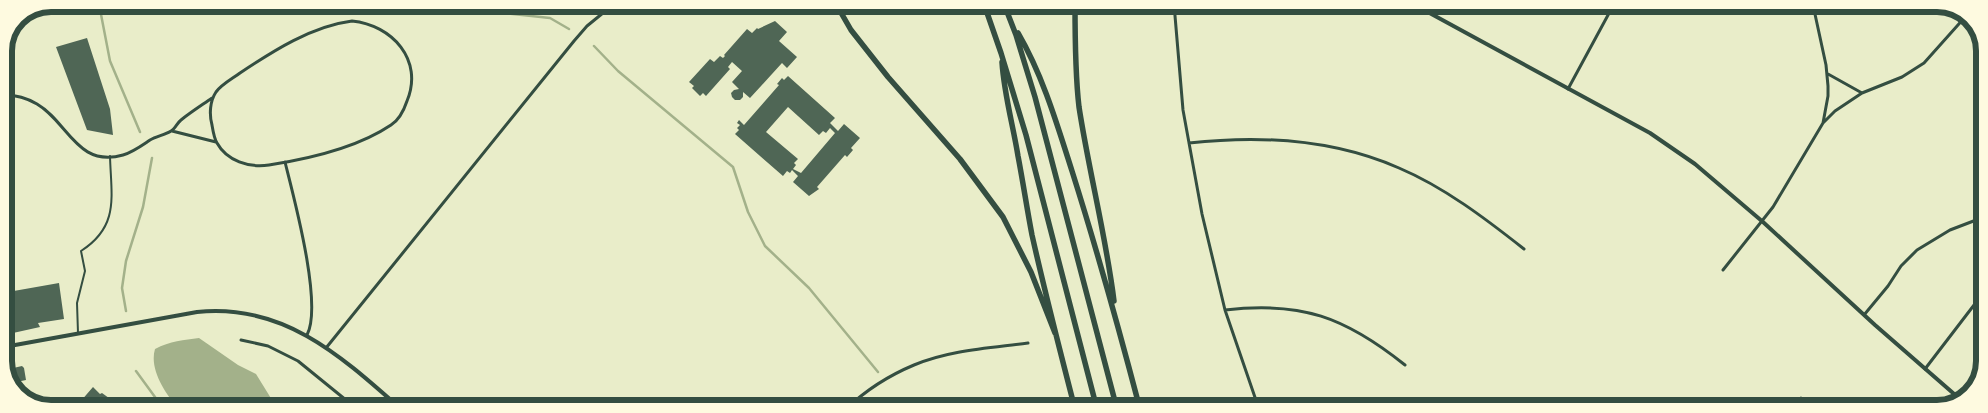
<svg xmlns="http://www.w3.org/2000/svg" width="1988" height="413" viewBox="0 0 1988 413" font-family="Jost,sans-serif">
	<rect width="100%" height="100%" fill="#e9edc9"/>
	<path fill="#a3b18a" d="M199 338 238 365 256 374 277 408H178C165 393 149 369 155 349 170 341 184 340 199 338Z"/>
	<g fill="none" stroke-linecap="round" stroke-linejoin="round">
		<path stroke="#a3b18a" stroke-width="2.5" d="M99 4 110 61 140 132
			M472 4 485 11 550 18 569 29
			M594 46 618 71 733 167 748 212 765 246 809 288 878 372
			M126 311 122 288 126 261 143 207 152 158
			M136 371 163 408"/>
	</g>
	<path fill="#4f6655" fill-rule="evenodd" d="M775 21 787 32 779 41 797 57 787 68 782 63 750 98 743 92V97L740 100H735L732 97 731 93 734 90 739 89 732 82 742 71 732 62 728 67 730 69 706 96 703 93 700 96 692 88 694 86 689 82 710 59 714 62 720 56 723 58 725 56 724 55 747 29 752 33 757 28 758 29Z
		M87 38 110 109 113 135 87 130 56 47Z
		M788 76 835 118 830 123 838 131 844 124 860 138 851 148 853 150 847 157 845 155 817 187 819 189 809 196 793 182 798 176 792 170 790 173 787 171 783 176 735 134 739 130 737 128 740 125 737 123 739 120 744 125 779 85 777 84 782 78 784 80ZM788 107 819 135 823 131 826 133 830 128 835 133 801 173 793 169 796 165 794 163 798 159 766 132Z
		M59 283 64 319 38 323 40 327 4 335V298L9 297 8 292Z
		M22 366 24 368 26 380 12 383 9 369Z
		M93 387 100 394 102 393 113 401 108 408H98L95 406 93 408H69L77 399 80 402Z"/>
	<g fill="none" stroke-linecap="round" stroke-linejoin="round">
		<path stroke="#344e41" stroke-width="2" d="M78 333 77 303 85 271 81 251C120 226 111 196 110 156"/>
		<path stroke="#344e41" stroke-width="3" d="M1174 4 1183 110 1202 214 1225 310 1259 409
			M352 21C392 25 424 60 407 101 404 110 399 120 391 125 357 148 308 159 269 165 249 168 227 161 217 143 214 138 213 131 212 125 209 114 210 101 216 92 222 84 232 79 240 73 273 51 312 26 352 21Z
			M1828 74 1862 93
			M1568 89 1614 4
			M4 95C15 95 27 98 37 104 68 122 77 168 123 155 133 152 141 146 150 140 157 136 165 135 171 131 175 129 177 123 181 120 191 112 202 105 212 98
			M1823 123 1835 111 1862 93 1902 77 1924 63 1966 16
			M172 131 216 142
			M1189 143C1260 135 1333 139 1399 168 1444 187 1486 219 1524 249
			M285 162C294 198 323 305 307 335
			M1723 270 1773 207 1823 123 1828 96V86L1826 65 1813 5
			M1225 310C1301 301 1345 317 1405 365
			M1864 315 1888 286 1901 266 1917 250 1950 230 1984 217
			M241 340 268 346 298 361 357 409
			M326 348 574 41 587 26 614 4
			M1925 369 1984 292
			M1801 398 1813 409
			M846 409C865 391 890 375 914 365 949 350 990 348 1028 343"/>
		<path stroke="#344e41" stroke-width="4" d="M1413 4 1650 133 1695 164 1763 222 1875 325 1961 400
			M4 347 197 312C283 303 340 355 401 409"/>
		<path stroke="#344e41" stroke-width="5.5" d="M836 4 851 30 888 77 960 159 1003 217 1031 272 1055 333
			M984 4 1001 53 1026 135 1097 409
			M1004 4 1016 35 1035 97 1117 409
			M1075 4C1075 38 1075 73 1079 107 1089 172 1106 236 1114 301
			M1018 33C1043 76 1057 124 1072 171 1097 250 1119 329 1140 409
			M1002 62C1004 94 1013 125 1018 156 1023 182 1027 209 1032 235 1045 293 1060 351 1075 409"/>
	</g>
	<path d="M0 0H1988V413H0ZM51 12H1937A39 39 0 0 1 1976 51V361A39 39 0 0 1 1937 400H51A39 39 0 0 1 12 361V51A39 39 0 0 1 51 12Z" fill="#fefae0" fill-rule="evenodd"/>
	<path fill="none" stroke="#344e41" stroke-width="6" d="M51 12H1937A39 39 0 0 1 1976 51V361A39 39 0 0 1 1937 400H51A39 39 0 0 1 12 361V51A39 39 0 0 1 51 12Z"/>
</svg>
